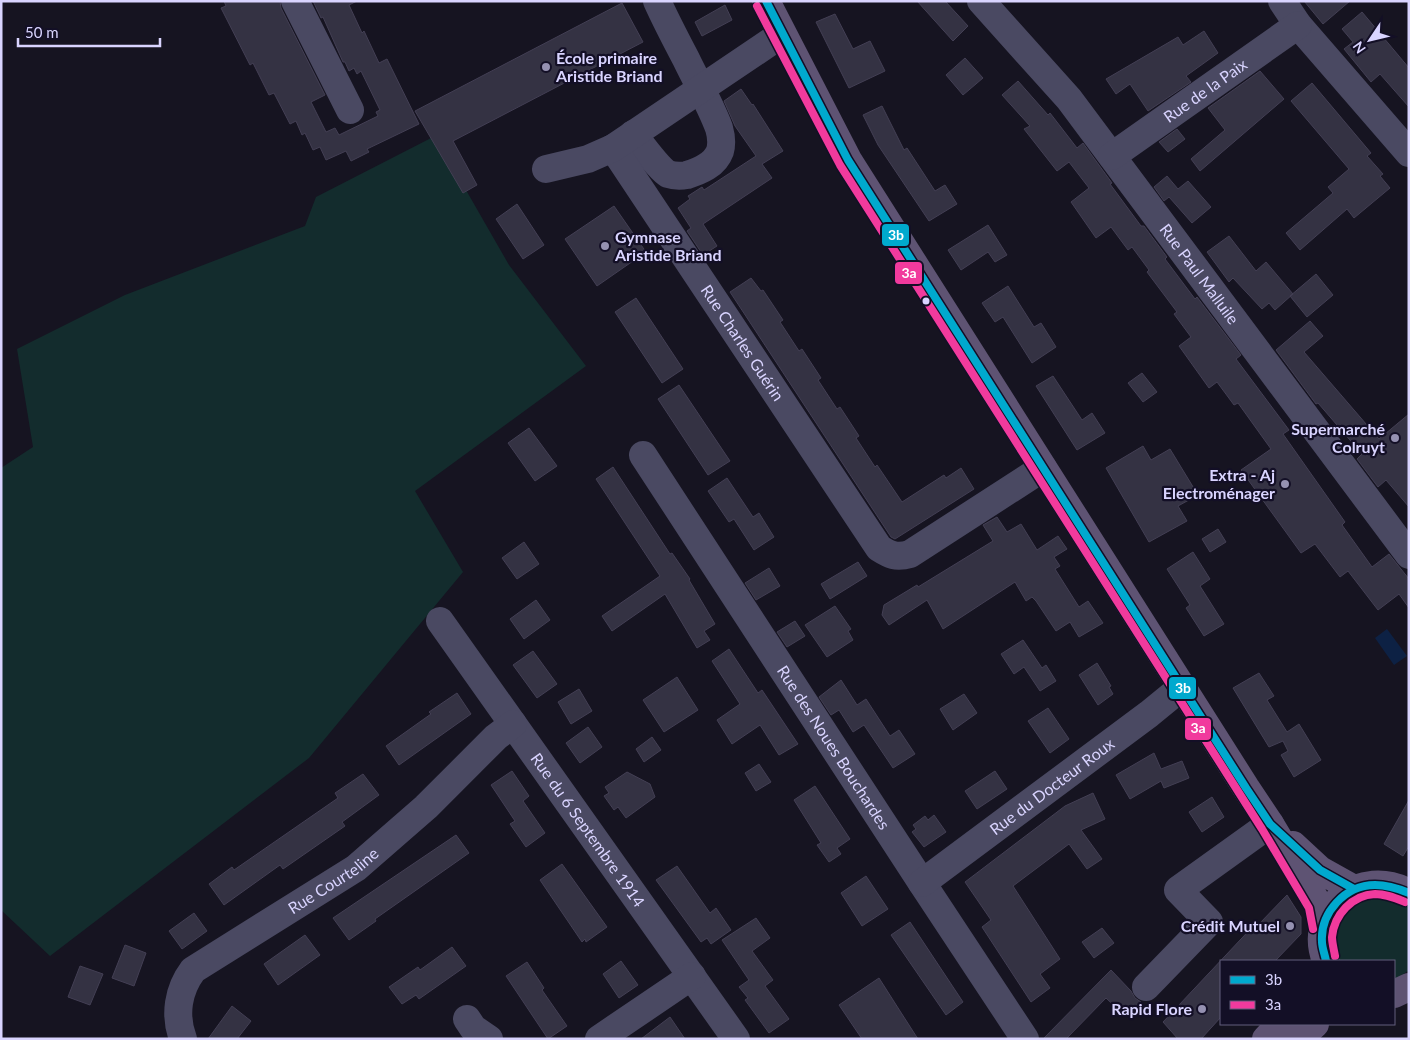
<svg xmlns="http://www.w3.org/2000/svg" width="1410" height="1040" viewBox="0 0 1410 1040" font-family="Lato,sans-serif">
	<rect width="100%" height="100%" fill="#161421"/>
	<path fill="#132c2d" d="M435 136 509 265 586 366 415 491 463 572 309 758 50 956 1 910V468L33 447 17 349 125 295 305 226 316 197Z
		M1371 895 1404 904 1409 909V970L1394 981V961H1339L1333 933 1342 912Z"/>
	<path fill="#0d2144" d="M1387 629 1407 656 1394 665 1375 638Z"/>
	<path fill="#343243" stroke="#433f54" d="M224 1H280L281 8 325 95 311 102 326 132 335 128 339 135 378 116 376 112 380 110 361 71 357 74 354 68 349 71 345 62H343L323 17 321 18 313 1H357L349 5 362 33 364 31 379 63 387 59 419 124 367 149 369 152 351 161 346 151 326 160 320 147 313 150 305 133 302 135 296 121 290 124 274 93 269 95 253 63 250 65 221 8 226 6Z
		M917 1H945L968 26 953 41Z
		M1304 1H1350L1323 24Z
		M622 3 643 42 453 141 477 185 463 193 415 111Z
		M725 5 732 20 702 36 695 22Z
		M1362 12 1409 68V107L1380 74 1371 82 1344 49 1353 42 1342 29Z
		M835 14 853 49 870 41 885 71 849 88 816 22Z
		M1204 31 1218 53 1186 76 1191 82 1148 111 1130 84 1116 94 1106 79 1178 37 1183 45Z
		M965 58 983 78 963 95 946 75Z
		M1260 71 1284 99 1200 171 1191 159 1225 130 1208 108Z
		M1018 81 1048 115 1050 113 1077 148 1083 143 1112 183 1110 184 1141 226H1144L1167 257 1165 259 1195 299 1197 297 1241 355 1236 359 1289 430 1283 434 1345 522 1342 525 1372 567 1389 554 1409 579V608L1399 594 1378 610 1348 571 1340 577 1315 544 1301 553 1241 470 1271 449 1238 403 1234 405 1217 382 1209 388 1179 346 1191 337 1174 314 1177 312 1147 272 1149 270 1132 247 1128 250 1111 227 1096 238 1071 202 1089 188 1069 162 1057 171 1024 129 1030 126 1002 95Z
		M1312 83 1371 153 1367 156 1383 174 1380 176 1390 188 1354 218 1347 209 1300 250 1286 233 1333 193 1328 187 1349 169 1291 101Z
		M741 89 752 105 753 104 783 151 762 164 772 178 703 224 717 246 703 255 687 231 691 228 678 208 690 199 688 196 702 187 704 190 756 156 735 126 724 101Z
		M882 106 904 150 907 148 935 191 945 185 957 204 929 221 878 145 863 115Z
		M1177 129 1185 139 1168 152 1159 142Z
		M1167 176 1178 189 1188 181 1211 207 1192 223 1169 197 1164 201 1154 187Z
		M517 204 544 245 523 259 496 219Z
		M614 206 646 252 597 286 565 239Z
		M988 225 1007 255 995 262 988 252 961 270 948 250Z
		M1229 236 1256 271 1266 262 1293 294 1275 310 1269 303 1262 309 1233 278 1229 282 1207 252Z
		M1316 274 1333 295 1307 317 1290 296Z
		M751 278 761 291 763 290 783 320 780 322 799 351 802 349 821 378 818 380 837 409 840 407 859 436 856 438 875 467 877 465 902 502 944 475 946 478 961 468 974 489 895 539 891 537 730 292Z
		M1008 286 1034 327 1041 323 1056 347 1032 363 1003 317 995 322 982 303Z
		M636 298 683 369 662 383 615 312Z
		M1310 321 1323 336 1304 352 1379 439 1409 414V507L1386 480 1378 487 1357 459 1362 454 1318 403 1316 404 1276 350Z
		M1142 373 1157 392 1143 402 1128 383Z
		M1053 376 1082 420 1092 413 1105 433 1077 450 1036 386Z
		M679 385 730 461 708 475 658 399Z
		M529 428 557 466 535 481 508 443Z
		M1143 446 1151 460 1170 449 1198 495 1178 506 1187 521 1149 542 1106 468Z
		M613 467 670 554 672 553 690 579 689 580 715 624 704 631 710 640 697 648 665 594 612 631 602 616 660 576 596 479Z
		M727 478 753 517 759 513 774 537 754 550 734 519 729 522 708 491Z
		M997 517 1007 532 1021 524 1037 550 1058 536 1067 549 1054 557 1060 566 1055 569 1079 607 1088 601 1103 623 1079 637 1070 622 1056 631 1036 601 1032 597 1026 601 1015 582 943 629 927 600 889 625 882 615 884 605 917 585 918 587 993 541 983 525Z
		M1218 529 1226 542 1210 552 1202 539Z
		M524 542 539 564 517 579 502 558Z
		M1193 552 1210 579 1200 586 1224 624 1204 636 1186 608 1190 605 1167 569Z
		M858 562 867 576 830 599 821 584Z
		M769 568 780 586 756 600 745 583Z
		M536 600 550 620 524 639 510 619Z
		M835 606 851 629 848 631 853 640 827 657 805 625Z
		M795 621 805 636 787 647 777 632Z
		M1023 640 1042 668 1046 665 1056 681 1040 691 1024 667 1014 674 1001 654Z
		M729 649 758 693 762 690 798 744 779 755 760 725 732 744 717 720 740 704 712 661Z
		M533 651 557 684 537 698 513 665Z
		M1097 663 1111 686 1109 687 1113 694 1098 705 1079 675Z
		M1259 673 1274 696 1267 700 1287 732 1299 724 1321 760 1294 777 1281 755 1288 751 1283 741 1269 747 1233 688Z
		M677 677 698 710 664 732 643 700Z
		M841 680 857 705 866 699 890 736 899 730 915 754 893 768 864 725 853 732 839 710 831 715 819 697Z
		M579 689 592 711 571 724 558 702Z
		M457 693 471 714 399 765 386 746 431 714 429 712Z
		M964 694 977 713 953 730 940 709Z
		M1048 708 1069 739 1050 753 1028 721Z
		M588 727 602 747 580 763 566 743Z
		M652 737 661 750 644 762 636 749Z
		M1154 753 1161 769 1182 761 1189 778 1164 788 1161 781 1130 799 1116 775Z
		M759 764 771 782 756 791 745 773Z
		M512 771 529 796 523 801 545 833 526 847 510 824 515 821 491 785Z
		M995 771 1007 789 977 809 965 791Z
		M627 772 650 784 655 797 626 818 618 807 614 810 604 796 609 793 605 787Z
		M363 774 379 795 342 822 345 826 283 869 280 865 224 905 209 884 232 867 234 870 338 798 335 793Z
		M815 786 850 839 837 848 841 854 829 862 817 845 821 843 794 800Z
		M1093 793 1105 819 1081 830 1102 859 1087 869 1069 844 1013 886 1060 959 1040 974 1050 988 1031 1002 982 927 991 920 965 882 1065 806Z
		M1212 797 1224 817 1202 832 1189 812Z
		M1409 800V846L1403 856 1384 844Z
		M934 815 946 832 924 847 912 832 916 829 913 825 925 816 928 820Z
		M456 835 469 853 375 919 376 921 349 940 333 918Z
		M562 864 607 927 586 942 585 939 582 942 540 880Z
		M677 866 710 913 716 908 731 930 711 944 707 938 701 942 656 880Z
		M866 876 888 909 862 926 841 893Z
		M1287 895 1301 917V934L1275 961H1221V1017L1201 1039H1178L1163 1022 1257 922 1259 924Z
		M194 913 207 931 182 949 169 931Z
		M756 918 770 938 752 951 773 980 765 986 789 1019 769 1033 745 1000 748 998 739 987 749 980 722 940Z
		M910 922 963 1002 946 1015 891 935Z
		M1102 928 1114 943 1094 958 1082 942Z
		M305 935 320 955 278 985 264 964Z
		M125 945 146 953 134 986 112 978Z
		M452 947 466 966 419 999 416 995 402 1004 389 987 418 967 420 970Z
		M621 961 638 985 619 998 603 974Z
		M527 962 544 988 542 990 567 1026 548 1039 506 976Z
		M80 966 103 974 90 1005 68 997Z
		M1111 970 1131 991 1135 998 1141 1002 1126 1017 1106 998 1066 1039H1043Z
		M879 978 900 1011 918 1039H862L839 1005Z
		M232 1006 251 1021 237 1039H208Z
		M670 1017 685 1039H641Z"/>
	<g fill="none" stroke-linecap="round" stroke-linejoin="round">
		<g stroke="#4a4962" stroke-width="28">
			<path d="M295 1 350 110"/>
			<path id="s1" d="M981 1 1069 99 1409 555"/>
			<path d="M1282 1 1298 25 1409 153"/>
			<path d="M633 134C640 143 659 169 668 174 674 176 681 176 687 175 700 171 715 165 720 151 722 144 721 135 719 128 710 104 697 82 686 59 676 40 666 21 657 1"/>
			<path id="s2" d="M613 148 879 548C890 555 896 558 910 554L1043 468"/>
			<path id="s3" d="M1112 156 1298 25"/>
			<path d="M546 169 588 159 613 148 782 34"/>
			<path id="s4" d="M643 455 922 883 1025 1039"/>
			<path id="s5" d="M440 621 736 1039"/>
			<path id="s6" d="M922 883 1149 714 1182 687"/>
			<path d="M1146 987 1209 922 1178 890 1270 824"/>
			<path d="M467 1019 473 1028 489 1039"/>
			<path id="s7" d="M183 1039C174 1015 178 990 193 970L356 868 426 807 496 737 513 724"/>
			<path d="M599 1039 692 976"/>
		</g>
		<path stroke="#5e5373" stroke-width="28" d="M766 1 848 160 1246 788 1270 824 1318 904 1323 927
			M1293 845 1320 870 1354 889
			M1326 961C1306 908 1361 866 1409 893
			M1394 994 1409 987
			M1266 1039 1280 1024
			M1299 1039 1315 1024"/>
		<defs>
			<path id="bus-1" d="M766 1 848 160 1246 788 1270 824 1320 870 1354 889
				M1326 961C1325 955 1322 948 1322 942 1320 913 1345 885 1375 885 1387 885 1397 888 1409 893"/>
			<path id="bus-2" d="M757 6 840 165 1262 829 1309 908 1313 929
				M1335 956C1334 950 1332 943 1332 937 1334 915 1352 895 1375 894 1386 894 1395 898 1405 902"/>
		</defs>
		<use href="#bus-1" stroke="#130f26" stroke-width="11"/>
		<use href="#bus-2" stroke="#130f26" stroke-width="11"/>
		<use href="#bus-1" stroke="#00a9ce" stroke-width="8"/>
		<use href="#bus-2" stroke="#f13a9d" stroke-width="8"/>
	</g>
	<g fill="#9591b1" stroke="#130f26" stroke-width="2">
		<circle cx="546" cy="67" r="5"/>
		<circle cx="605" cy="246" r="5"/>
		<circle cx="1395" cy="438" r="5"/>
		<circle cx="1285" cy="484" r="5"/>
		<circle cx="1290" cy="926" r="5"/>
		<circle cx="1202" cy="1009" r="5"/>
	</g>
	<circle fill="#d9d4ff" stroke="#130f26" stroke-width="2" cx="926" cy="301" r="4.5"/>
	<g text-anchor="middle" stroke-width="4.5" stroke-linejoin="round" paint-order="stroke">
		<g font-size="16" font-weight="bold" fill="#d9d4ff" stroke="#130f26" text-anchor="end">
			<text x="556" y="64" text-anchor="start">École primaire<tspan x="556" dy="18">Aristide Briand</tspan></text>
			<text x="615" y="243" text-anchor="start">Gymnase<tspan x="615" dy="18">Aristide Briand</tspan></text>
			<text x="1385" y="435">Supermarché<tspan x="1385" dy="18">Colruyt</tspan></text>
			<text x="1275" y="481">Extra - Aj<tspan x="1275" dy="18">Electroménager</tspan></text>
			<text x="1280" y="932">Crédit Mutuel</text>
			<text x="1192" y="1015">Rapid Flore</text>
		</g>
		<g font-size="16" fill="#d9d4ff" stroke="#130f26">
			<text dy="6" stroke="none"><textPath href="#s3" startOffset="114">Rue de la Paix</textPath></text>
			<text dy="6" stroke="none"><textPath href="#s1" startOffset="350">Rue Paul Malluile</textPath></text>
			<text dy="6" stroke="none"><textPath href="#s2" startOffset="234">Rue Charles Guérin</textPath></text>
			<text dy="6" stroke="none"><textPath href="#s4" startOffset="349">Rue des Noues Bouchardes</textPath></text>
			<text dy="6" stroke="none"><textPath href="#s6" startOffset="162">Rue du Docteur Roux</textPath></text>
			<text dy="6" stroke="none"><textPath href="#s5" startOffset="256">Rue du 6 Septembre 1914</textPath></text>
			<text dy="6" stroke="none"><textPath href="#s7" startOffset="239">Rue Courteline</textPath></text>
		</g>
	</g>
	<g stroke="#130f26" stroke-width="2">
		<rect x="881" y="223" width="29" height="24" rx="5" fill="#00a9ce"/>
		<rect x="894" y="261" width="29" height="24" rx="5" fill="#f13a9d"/>
		<rect x="1168" y="676" width="29" height="24" rx="5" fill="#00a9ce"/>
		<rect x="1184" y="717" width="28" height="24" rx="5" fill="#f13a9d"/>
	</g>
	<g font-size="14" text-anchor="middle" font-weight="bold" fill="#fff">
		<text x="896" y="240">3b</text>
		<text x="909" y="278">3a</text>
		<text x="1183" y="693">3b</text>
		<text x="1198" y="733">3a</text>
	</g>
	<rect width="1410" height="1040" fill="none" stroke="#d9d4ff" stroke-width="5"/>
	<rect x="1220" y="960" width="175" height="65" fill="#130f26" stroke="#625e7d"/>
	<rect x="1230" y="976" width="25" height="8" fill="#00a9ce" stroke="#625e7d"/>
	<text x="1265" y="985" font-size="15" fill="#d9d4ff">3b</text>
	<rect x="1230" y="1001" width="25" height="8" fill="#f13a9d" stroke="#625e7d"/>
	<text x="1265" y="1010" font-size="15" fill="#d9d4ff">3a</text>
	<g transform="translate(1370 40) rotate(235)" stroke="#130f26" stroke-width="4" paint-order="stroke">
	<path d="M0-4L9 19L0 12L-9 19Z" fill="#d9d4ff"/>
	<text y="-8" font-size="14" font-weight="bold" text-anchor="middle" fill="#d9d4ff">N</text>
	</g>
	<path d="M18 38v8h142v-8" fill="none" stroke="#d9d4ff" stroke-width="2.5"/>
	<text x="25" y="38" font-size="15" fill="#d9d4ff" stroke="#130f26" stroke-width="4" paint-order="stroke">50 m</text>
</svg>
